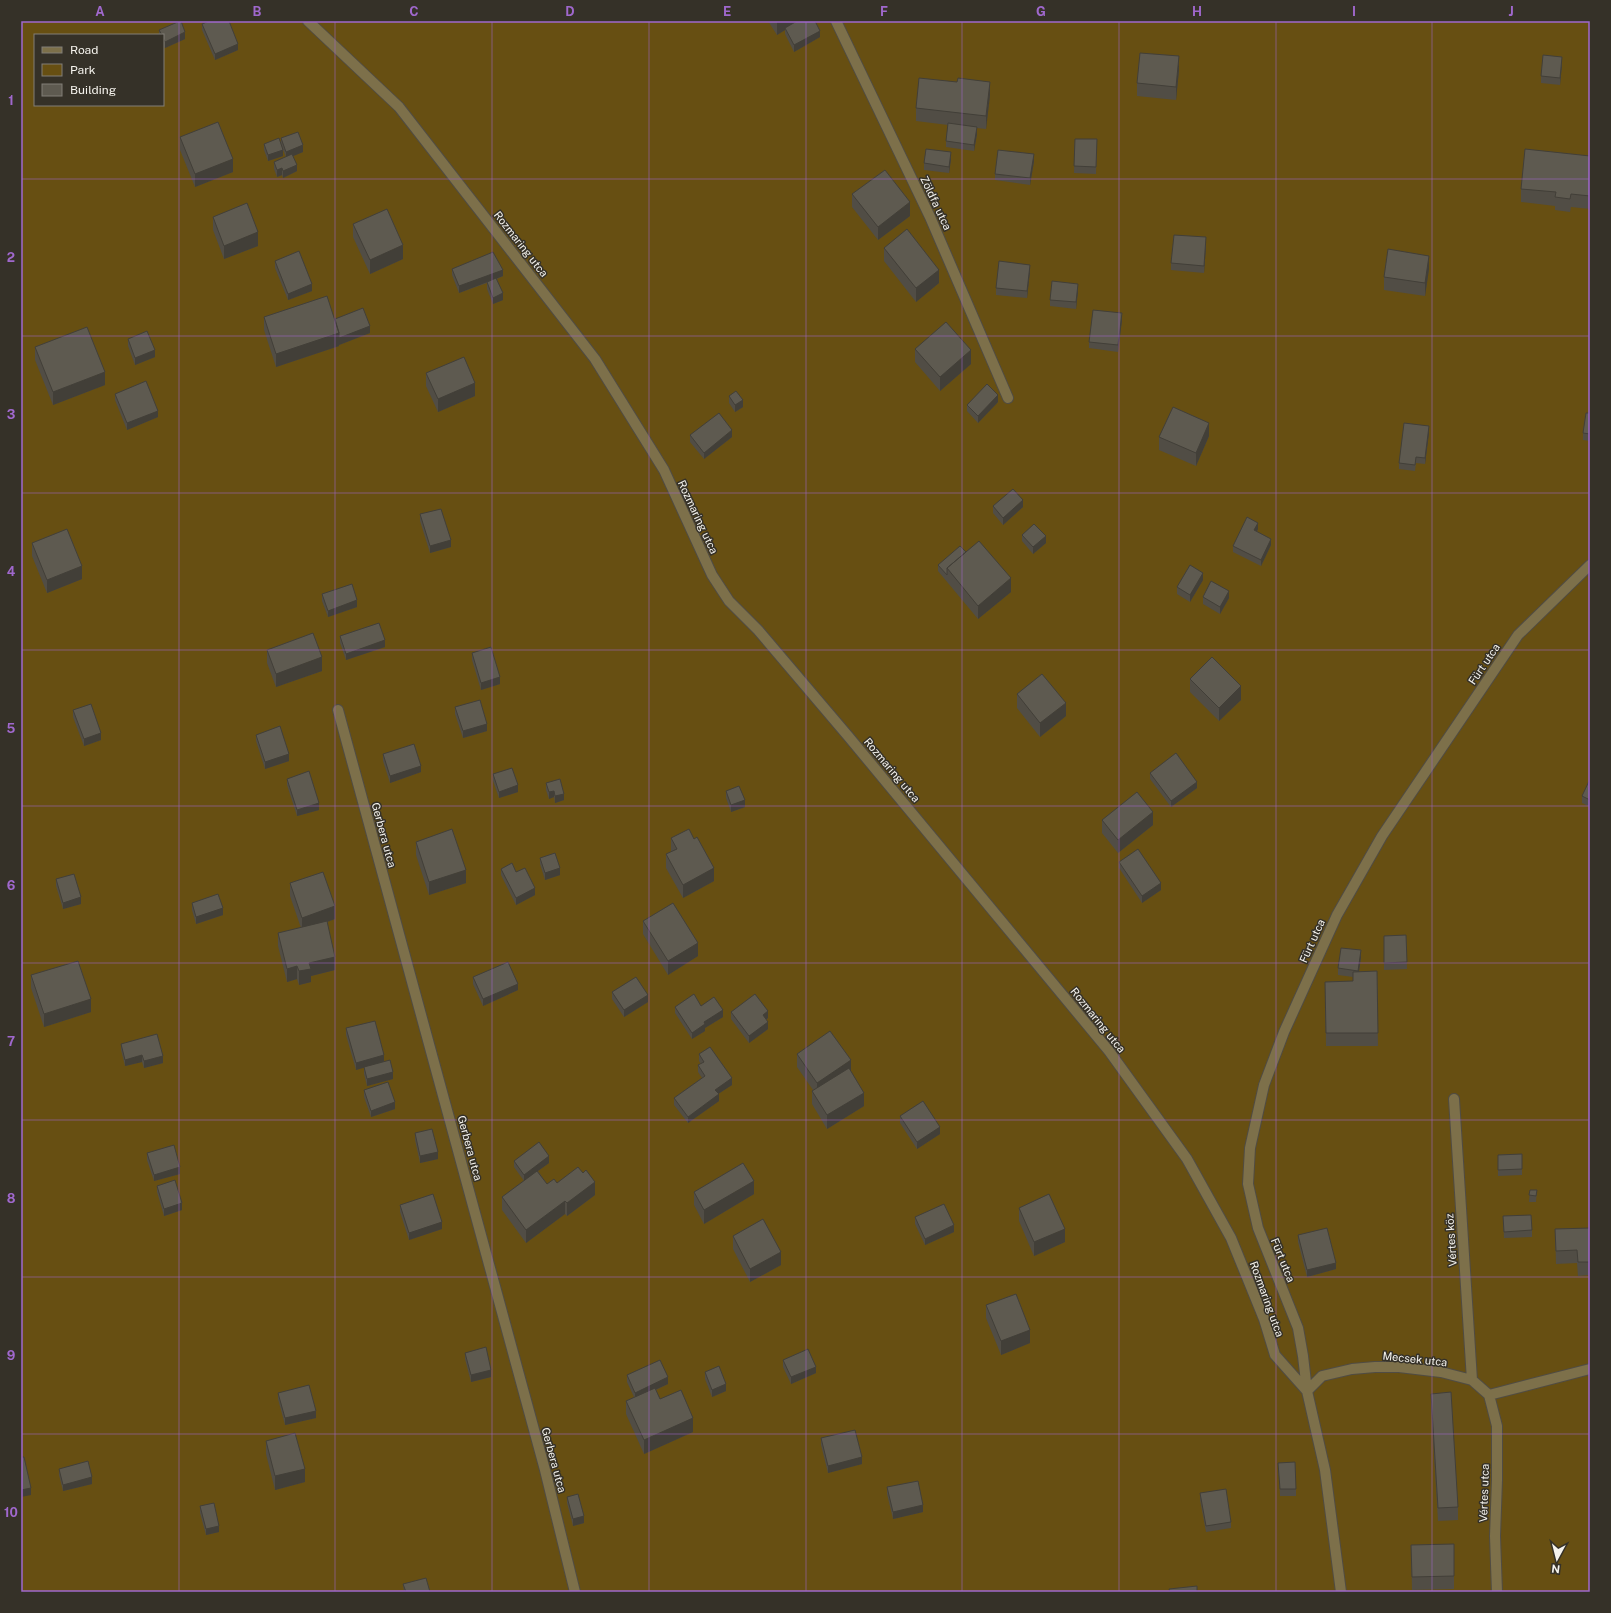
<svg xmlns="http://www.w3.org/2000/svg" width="1611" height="1613" viewBox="0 0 1611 1613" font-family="'Public Sans',sans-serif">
	<rect width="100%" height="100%" fill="#353128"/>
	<path fill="#674f12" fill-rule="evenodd" d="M21 21H1590V1592H21ZM35 35H163V105H35Z"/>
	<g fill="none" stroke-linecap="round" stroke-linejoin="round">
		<defs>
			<path id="minor" d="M308 21 399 107 595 359 664 470 712 575 729 601 758 630 848 736 1109 1051 1187 1159 1231 1238 1264 1319 1275 1355 1307 1391
				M836 21 930 217 1008 398
				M338 710 545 1470 575 1592
				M1454 1099 1472 1380
				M1307 1391 1322 1376 1352 1369 1375 1367H1399L1441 1372 1472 1380 1489 1395 1590 1369
				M1489 1395 1497 1426V1480L1495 1536 1497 1592
				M1341 1592 1325 1470 1307 1391 1303 1356 1298 1328 1258 1228 1248 1184 1250 1148 1264 1085 1284 1032 1337 915 1382 836 1518 635 1590 565"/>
		</defs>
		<use href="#minor" stroke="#504c44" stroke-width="12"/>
		<use href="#minor" stroke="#7d704a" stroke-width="10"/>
	</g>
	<path fill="#514d45" d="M768 21H815L820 37 794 52 785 34V30L777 35Z
		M202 24 238 50 215 60 202 30Z
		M159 30 185 39 165 48 163 45V35H159Z
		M1562 64 1560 85 1541 83V76Z
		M1179 70 1176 100 1137 96V83Z
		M990 95 986 129 977 128V134L974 151 946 147V141L948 125 916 121V108Z
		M180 137 233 172 195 187 180 150Z
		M281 138 303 152 293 156 297 171 283 178 282 175 277 177 274 169V162L286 157 283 150V156L268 161 264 150V144H281Z
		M1075 139H1097L1096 174 1074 173Z
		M1590 156V209L1571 207 1570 212 1555 210V206L1521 202V189Z
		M951 159 949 173 924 170V163Z
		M1034 161 1030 185 995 180V174Z
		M852 194 910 216 878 240 852 207Z
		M213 217 258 246 224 259 213 230Z
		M353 224 403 259 370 274 353 237Z
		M1206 244 1204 273 1171 270V263Z
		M884 248 939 283 916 302 884 261Z
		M275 261 312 291 288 300 275 268Z
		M452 269 503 276 497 279 503 300 493 304 487 289V283L459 293 452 275Z
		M1429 269 1425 296 1384 290V277Z
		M1030 271 1027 298 996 295V288Z
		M1078 291 1076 309 1050 306V300Z
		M264 317 335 319 370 333 339 345V346L276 367 264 330Z
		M1122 320 1118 352 1089 348V342Z
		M128 339 155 357 135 365 128 346Z
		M35 347 105 385 53 405 35 360Z
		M915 349 971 364 940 391 915 362Z
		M426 373 475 396 438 412 426 386Z
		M115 394 158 417 127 430 115 400Z
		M729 396 743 407 735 412 729 403Z
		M998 402 978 423 967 411V405Z
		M1590 413V441L1583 440V433Z
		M1429 433 1425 464 1416 463 1415 471 1399 469V463Z
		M690 435 732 437 704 459 690 442Z
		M1209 436 1196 466 1159 450V437Z
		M993 506 1023 507 1003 525 993 513Z
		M420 514 451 547 430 553 420 521Z
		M1258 529 1257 532 1271 545 1261 566 1233 552V546Z
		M1022 535 1046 543 1033 554 1022 541Z
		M32 543 82 579 47 593 32 556Z
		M966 552 1011 592 978 619 938 571V565Z
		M1203 580 1190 602 1177 594V587Z
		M322 594 357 607 328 617 322 601Z
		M1203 597 1229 598 1220 614 1203 604Z
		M340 636 385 647 346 660 340 643Z
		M267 650 322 671 276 687 267 663Z
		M472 653 500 684 481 690 472 660Z
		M1190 679 1241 700 1219 721 1190 692Z
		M1017 694 1066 716 1040 737 1017 708Z
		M455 707 487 731 463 738 455 714Z
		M73 710 101 740 84 746 73 717Z
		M256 735 289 761 265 769 256 741Z
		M383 754 421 772 390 783 383 761Z
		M1150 773 1197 788 1171 807 1150 779Z
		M493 774 518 792 499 798 493 781Z
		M287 779 319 810 297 816 287 785Z
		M1590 779V807L1582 803V796Z
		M546 783 564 800 555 803 554 797 549 799 546 790Z
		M726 791 745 807 731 812 726 798Z
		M1102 820 1153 825 1118 853 1102 833Z
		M671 838 714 881 683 898 666 868V854L671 852Z
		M416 842 466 883 429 895 416 855Z
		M540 858 560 875 545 880 540 864Z
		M1119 862 1161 890 1142 903 1119 868Z
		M501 869 516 872 535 895 516 905 501 875Z
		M56 879 81 904 63 909 56 886Z
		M290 883 335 919 327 922 335 970 311 976V982L299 985 297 979 287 982 278 946V933L301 928 290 896Z
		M192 903 223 915 196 924 192 910Z
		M643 921 698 956 668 975 643 934Z
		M1406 935 1407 969 1384 970V936Z
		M1361 957 1359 972 1377 971 1378 1046H1326L1325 982 1353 981V977L1338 975V968Z
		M31 975 91 1012 44 1027 31 988Z
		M473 977 518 990 483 1006 473 984Z
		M612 992 648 1002 624 1017 612 999Z
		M701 1006 723 1017 705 1028V1031L692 1039 675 1013V1007Z
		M731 1012 768 1018 766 1020 768 1029 749 1043 731 1019Z
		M346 1028 384 1062 393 1079 367 1086 364 1074V1067L356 1070 346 1035Z
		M121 1044 163 1063 144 1068 142 1062 125 1066 121 1050Z
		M699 1054 732 1085 718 1094 719 1101 688 1123 674 1105V1098L702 1078 698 1072V1065L701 1064 699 1061Z
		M797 1054 851 1071 864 1106 827 1129 812 1104V1091L813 1090 797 1067Z
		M364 1090 395 1109 371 1117 364 1097Z
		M900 1116 940 1134 917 1149 900 1123Z
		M415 1133 438 1159 420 1163 415 1140Z
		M147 1153 180 1174 154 1181 147 1160Z
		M1522 1154V1175L1498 1176V1155Z
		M514 1161 549 1163 538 1171 547 1184 557 1183 595 1195 567 1216 565 1214 526 1243 502 1210V1197L524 1181 514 1167Z
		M157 1186 182 1210 164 1216 157 1192Z
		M1530 1190H1537L1536 1202H1529Z
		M694 1192 754 1194 704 1224 694 1205Z
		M400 1205 442 1229 409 1240 400 1212Z
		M1019 1208 1065 1242 1034 1256 1019 1221Z
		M1503 1216 1532 1230V1237L1504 1238Z
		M915 1217 954 1232 925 1245 915 1224Z
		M1590 1228V1275L1578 1276 1577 1263 1556 1264 1555 1229Z
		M1298 1235 1336 1269 1307 1277 1298 1242Z
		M733 1236 781 1265 750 1282 733 1249Z
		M986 1305 1030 1343 1001 1355 986 1318Z
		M465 1353 491 1377 471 1382 465 1359Z
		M783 1360 816 1373 791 1384 783 1367Z
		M705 1372 726 1391 712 1397 705 1379Z
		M627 1375 668 1384 656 1390 660 1399 693 1432 644 1454 626 1414V1401L634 1397 627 1382Z
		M278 1393 316 1418 285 1425 278 1399Z
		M1431 1394 1458 1507V1520L1438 1521 1431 1407Z
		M821 1438 862 1464 828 1473 821 1445Z
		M266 1441 305 1482 275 1490 266 1454Z
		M1278 1463 1296 1489V1496H1280Z
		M59 1469 92 1484 63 1491 59 1475Z
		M887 1487 923 1512 893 1519 887 1494Z
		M1200 1493 1231 1522V1528L1206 1532 1200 1500Z
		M567 1497 584 1523 573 1526 567 1503Z
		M200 1506 219 1532 206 1535 200 1513Z
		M1411 1545 1454 1576V1589L1412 1590Z
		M403 1584 430 1592H404Z"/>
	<path fill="#423f38" d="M777 21H799L785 28V30L777 35Z
		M820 31V37L794 52V45Z
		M185 32V39L165 48V42Z
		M238 44V50L215 60V54Z
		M1179 56V70L1176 100V87Z
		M1562 57V64L1560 85V78Z
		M990 82V95L986 129V116Z
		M977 127V134L974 151V145Z
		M303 145V152L286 159V152Z
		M283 150V156L268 161V155Z
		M951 152V159L949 173V167Z
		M1034 154V161L1030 185V178Z
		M233 159V172L195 187V174Z
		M297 165V171L283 178V171Z
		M282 168V175L277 177V170Z
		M910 202V216L878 240V227Z
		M258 232V246L224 259V246Z
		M1206 237V244L1204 273V266Z
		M403 245V259L370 274V260Z
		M1429 256V269L1425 296V283Z
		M1030 265V271L1027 298V291Z
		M503 270V276L459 293V286Z
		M939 270V283L916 302V288Z
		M312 284V291L288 300V294Z
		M1078 284V291L1076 309V302Z
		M503 293V300L493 304V298Z
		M1122 313V320L1118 352V345Z
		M370 326V333L339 345V346L276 367V354L339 333Z
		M155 350V357L135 365V358Z
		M971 350V364L940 391V377Z
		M105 372V385L53 405V392Z
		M475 383V396L438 412V399Z
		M998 395V402L978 423V416Z
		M743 400V407L735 412V405Z
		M158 411V417L127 430V423Z
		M1209 423V436L1196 466V453Z
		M1429 426V433L1425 464V458Z
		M732 430V437L704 459V453Z
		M1023 500V507L1003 525V518Z
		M1258 523V529L1254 537V530Z
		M1046 536V543L1033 554V547Z
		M1271 539V545L1261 566V560Z
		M451 540V547L430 553V546Z
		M82 566V579L47 593V580Z
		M1203 573V580L1190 602V595Z
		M1011 578V592L978 619V606Z
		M1229 591V598L1220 614V607Z
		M357 600V607L328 617V611Z
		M385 640V647L346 660V654Z
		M322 657V671L276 687V674Z
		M500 677V684L481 690V683Z
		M1241 686V700L1219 721V708Z
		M1066 703V716L1040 737V723Z
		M487 724V731L463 738V731Z
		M101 733V740L84 746V739Z
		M289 754V761L265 769V762Z
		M421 766V772L390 783V776Z
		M1197 782V788L1171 807V801Z
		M518 785V792L499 798V792Z
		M554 791V797L549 799V792Z
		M564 794V800L555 803V796Z
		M745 800V807L731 812V805Z
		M319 803V810L297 816V810Z
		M1153 812V825L1118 853V840Z
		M560 868V875L545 880V873Z
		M714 868V881L683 898V885Z
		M466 870V883L429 895V882Z
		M1161 883V890L1142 903V896Z
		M535 888V895L516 905V898Z
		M81 897V904L63 909V903Z
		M335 906V919L302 931V918Z
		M223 908V915L196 924V917Z
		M698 943V956L668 975V961Z
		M1361 950V957L1358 978V971Z
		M335 957V970L311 976V982L299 985V971L309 963Z
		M297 966V979L287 982V969Z
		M518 984V990L483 1006V999Z
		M648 995V1002L624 1017V1010Z
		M91 999V1012L44 1027V1014Z
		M723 1010V1017L705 1028V1031L692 1039V1033L704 1022Z
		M768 1011V1018L763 1022V1015Z
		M768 1022V1029L749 1043V1036Z
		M142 1055V1062L125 1066V1060Z
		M384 1055V1062L356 1070V1063Z
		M163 1056V1063L144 1068V1061Z
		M851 1060V1074L817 1097V1083Z
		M393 1072V1079L367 1086V1079Z
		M732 1078V1085L715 1096V1090Z
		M864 1093V1106L827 1129V1115Z
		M719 1094V1101L688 1123V1117Z
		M395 1102V1109L371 1117V1111Z
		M940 1127V1134L917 1149V1142Z
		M438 1152V1159L420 1163V1156Z
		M549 1156V1163L524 1181V1175Z
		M180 1167V1174L154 1181V1175Z
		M754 1181V1194L704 1224V1210Z
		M595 1182V1195L567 1216V1203Z
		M565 1201V1214L526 1243V1230Z
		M182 1203V1210L164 1216V1209Z
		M442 1222V1229L409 1240V1233Z
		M954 1225V1232L925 1245V1239Z
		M1065 1229V1242L1034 1256V1242Z
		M781 1252V1265L750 1282V1269Z
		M1336 1263V1269L1307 1277V1270Z
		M1030 1330V1343L1001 1355V1341Z
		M816 1367V1373L791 1384V1377Z
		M491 1370V1377L471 1382V1375Z
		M668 1377V1384L635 1399V1393Z
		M726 1384V1391L712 1397V1390Z
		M316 1411V1418L285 1425V1418Z
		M693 1418V1432L644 1454V1440Z
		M862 1457V1464L828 1473V1466Z
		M305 1469V1482L275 1490V1476Z
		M92 1477V1484L63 1491V1485Z
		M31 1488V1495L21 1497V1490Z
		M923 1505V1512L893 1519V1512Z
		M584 1516V1523L573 1526V1519Z
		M219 1526V1532L206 1535V1529Z"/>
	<path fill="#5e5a50" stroke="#423f38" d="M180 21H181L185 32 165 42 163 38V35H162L159 30Z
		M209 21H229L238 44 215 54 202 24Z
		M797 21H815L820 31 794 45 785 28Z
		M1140 53 1179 56 1176 87 1137 83Z
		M1543 55 1562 57 1560 78 1541 76Z
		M919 78 957 82 958 78 990 82 986 116 916 108Z
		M218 122 233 159 195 174 180 137Z
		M948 123 977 127 974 145 946 141Z
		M298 132 303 145 286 152 281 138Z
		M279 138 283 150 268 155 264 144Z
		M1075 139H1097L1096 167 1074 166Z
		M926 149 951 152 949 167 924 163Z
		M1525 149 1590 156V196L1571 194 1570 199 1555 197 1556 192 1521 189Z
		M998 150 1034 154 1030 178 995 174Z
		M292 154 297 165 283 171 282 168 277 170 274 162Z
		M885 170 910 202 878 227 852 194Z
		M247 203 258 232 224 246 213 217Z
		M387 209 403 245 370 260 353 224Z
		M907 229 939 270 916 288 884 248Z
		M1174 235 1206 237 1204 266 1171 263Z
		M1388 249 1429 256 1425 283 1384 277Z
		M299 251 312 284 288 294 275 261Z
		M493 252 503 270 459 286 452 269Z
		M999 261 1030 265 1027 291 996 288Z
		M496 278 503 293 493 298 487 282Z
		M1052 281 1078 284 1076 302 1050 300Z
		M327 296 339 333 276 354 264 317Z
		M363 308 370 326 339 338V333L335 319Z
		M1093 310 1122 313 1118 345 1089 342Z
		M946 322 971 350 940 377 915 349Z
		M87 327 105 372 53 392 35 347Z
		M147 331 155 350 135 358 128 339Z
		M464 357 475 383 438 399 426 373Z
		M146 381 158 411 127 423 115 394Z
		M987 384 998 395 978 416 967 405Z
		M736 391 743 400 735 405 729 396Z
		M1173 407 1209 423 1196 453 1159 437Z
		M719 413 732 430 704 453 690 435Z
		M1586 413H1590V434L1583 433Z
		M1404 423 1429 426 1425 458 1416 457 1415 465 1399 463Z
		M1013 489 1023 500 1003 518 993 506Z
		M441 509 451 540 430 546 420 514Z
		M1247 517 1258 523 1254 530 1271 539 1261 560 1233 546Z
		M1034 524 1046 536 1033 547 1022 535Z
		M67 529 82 566 47 580 32 543Z
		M979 541 1011 578 978 606 947 568Z
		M960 546 966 552 947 568V575L938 565Z
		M1190 565 1203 573 1190 595 1177 587Z
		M1211 581 1229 591 1220 607 1203 597Z
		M352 584 357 600 328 611 322 594Z
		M379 623 385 640 346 654 340 636Z
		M313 633 322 657 276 674 267 650Z
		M491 647 500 677 481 683 472 653Z
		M1212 657 1241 686 1219 708 1190 679Z
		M1042 674 1066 703 1040 723 1017 694Z
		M480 700 487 724 463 731 455 707Z
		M91 704 101 733 84 739 73 710Z
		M280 726 289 754 265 762 256 735Z
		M414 744 421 766 390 776 383 754Z
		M1176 753 1197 782 1171 801 1150 773Z
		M512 768 518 785 499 792 493 774Z
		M309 771 319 803 297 810 287 779Z
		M560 779 564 794 555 796 554 791 549 792 546 783Z
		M1590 779V800L1582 796Z
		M739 786 745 800 731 805 726 791Z
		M1137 792 1153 812 1118 840 1102 820Z
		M452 829 466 870 429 882 416 842Z
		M689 829 694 839 697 837 714 868 683 885 666 854 677 849 671 838Z
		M1138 849 1161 883 1142 896 1119 862Z
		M555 853 560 868 545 873 540 858Z
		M512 863 516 872 525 868 535 888 516 898 501 869Z
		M323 872 335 906 302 918 290 883Z
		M74 874 81 897 63 903 56 879Z
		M218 894 223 908 196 917 192 903Z
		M673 903 698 943 668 961 643 921Z
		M327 921 335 957 309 963 311 969 299 971 297 966 287 969 278 933Z
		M1406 935 1407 962 1384 963V936Z
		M1341 948 1361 950 1358 971 1338 968Z
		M78 961 91 999 44 1014 31 975Z
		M508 962 518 984 483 999 473 977Z
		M1377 971 1378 1033H1326L1325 982 1353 981V972Z
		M636 977 648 995 624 1010 612 992Z
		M694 994 701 1006 714 997 723 1010 704 1022 705 1024 692 1033 675 1007Z
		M755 994 768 1011 763 1015 768 1022 749 1036 731 1012Z
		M375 1021 384 1055 356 1063 346 1028Z
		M830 1031 851 1060 817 1083 797 1054Z
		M157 1034 163 1056 144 1061 142 1055 125 1060 121 1044Z
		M710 1047 732 1078 715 1090 719 1094 688 1117 674 1098 705 1076 698 1065 704 1062 699 1054Z
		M390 1060 393 1072 367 1079 364 1067Z
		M849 1068 864 1093 827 1115 812 1091Z
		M388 1082 395 1102 371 1111 364 1090Z
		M923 1101 940 1127 917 1142 900 1116Z
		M432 1129 438 1152 420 1156 415 1133Z
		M539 1142 549 1156 524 1175 514 1161Z
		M174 1145 180 1167 154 1175 147 1153Z
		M1522 1154V1169L1498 1170V1155Z
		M743 1163 754 1181 704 1210 694 1192Z
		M578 1167 583 1173 586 1170 595 1182 567 1203 565 1201 526 1230 502 1197 537 1171 547 1184 554 1179 557 1183Z
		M175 1180 182 1203 164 1209 157 1186Z
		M1530 1190H1537L1536 1196 1529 1195Z
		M433 1194 442 1222 409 1233 400 1205Z
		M1049 1194 1065 1229 1034 1242 1019 1208Z
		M944 1204 954 1225 925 1239 915 1217Z
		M1531 1215 1532 1230 1504 1232 1503 1216Z
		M763 1219 781 1252 750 1269 733 1236Z
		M1327 1228 1336 1263 1307 1270 1298 1235Z
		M1590 1228V1262H1578L1577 1250 1556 1251 1555 1229Z
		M1016 1294 1030 1330 1001 1341 986 1305Z
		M486 1347 491 1370 471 1375 465 1353Z
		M808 1349 816 1367 791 1377 783 1360Z
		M660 1360 668 1377 635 1393 627 1375Z
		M719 1366 726 1384 712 1390 705 1372Z
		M309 1385 316 1411 285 1418 278 1393Z
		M655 1388 660 1399 681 1390 693 1418 644 1440 626 1401Z
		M1451 1392 1458 1507 1438 1508 1431 1394Z
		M855 1430 862 1457 828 1466 821 1438Z
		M295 1433 305 1469 275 1476 266 1441Z
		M21 1457H24L31 1488 21 1490Z
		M88 1461 92 1477 63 1485 59 1469Z
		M1295 1462 1296 1489H1280L1278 1463Z
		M918 1481 923 1505 893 1512 887 1487Z
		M1226 1489 1231 1522 1206 1526 1200 1493Z
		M578 1494 584 1516 573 1519 567 1497Z
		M214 1503 219 1526 206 1529 200 1506Z
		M1454 1544V1576L1412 1577 1411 1545Z
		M426 1578 430 1592H406L403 1584Z
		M1197 1586V1592H1170L1169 1589Z"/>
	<path fill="none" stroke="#a068cd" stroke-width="1" stroke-opacity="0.55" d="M179 21V1592M335 21V1592M492 21V1592M649 21V1592M806 21V1592M962 21V1592M1119 21V1592M1276 21V1592M1432 21V1592M21 179H1590M21 336H1590M21 493H1590M21 650H1590M21 806H1590M21 963H1590M21 1120H1590M21 1277H1590M21 1434H1590"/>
	<g text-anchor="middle" stroke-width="3" stroke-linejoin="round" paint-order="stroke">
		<g font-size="11" fill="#f5f3ed" stroke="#353128">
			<text transform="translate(936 203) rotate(65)" y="4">Zöldfa utca</text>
			<text transform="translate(521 244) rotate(52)" y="4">Rozmaring utca</text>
			<text transform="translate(698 517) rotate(65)" y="4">Rozmaring utca</text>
			<text transform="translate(1484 664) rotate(-56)" y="4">Fürt utca</text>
			<text transform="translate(892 770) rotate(50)" y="4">Rozmaring utca</text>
			<text transform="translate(384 835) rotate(75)" y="4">Gerbera utca</text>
			<text transform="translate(1312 941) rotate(-66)" y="4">Fürt utca</text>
			<text transform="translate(1098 1020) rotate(51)" y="4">Rozmaring utca</text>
			<text transform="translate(470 1148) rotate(75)" y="4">Gerbera utca</text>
			<text transform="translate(1451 1240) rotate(-94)" y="4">Vértes köz</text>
			<text transform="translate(1283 1260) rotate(68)" y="4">Fürt utca</text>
			<text transform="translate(1267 1299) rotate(70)" y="4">Rozmaring utca</text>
			<text transform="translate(1415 1359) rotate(6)" y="4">Mecsek utca</text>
			<text transform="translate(554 1460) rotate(75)" y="4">Gerbera utca</text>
			<text transform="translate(1484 1493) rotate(-88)" y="4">Vértes utca</text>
		</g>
	</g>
	<rect width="1611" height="1613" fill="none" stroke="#353128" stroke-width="44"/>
	<rect x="34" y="34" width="130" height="72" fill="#353128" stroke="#827f77"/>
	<rect x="42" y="47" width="20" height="6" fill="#7d704a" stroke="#827f77"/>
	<text x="70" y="54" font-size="12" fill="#f5f3ed">Road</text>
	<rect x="42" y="64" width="20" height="12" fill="#674f12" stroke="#827f77"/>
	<text x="70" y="74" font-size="12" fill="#f5f3ed">Park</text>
	<rect x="42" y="84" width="20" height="12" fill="#5e5a50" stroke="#827f77"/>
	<text x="70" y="94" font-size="12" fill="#f5f3ed">Building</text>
	<g transform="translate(1557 1559) rotate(187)" stroke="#353128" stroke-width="3" paint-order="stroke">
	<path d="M0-3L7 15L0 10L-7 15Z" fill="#f5f3ed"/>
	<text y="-6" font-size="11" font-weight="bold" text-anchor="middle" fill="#f5f3ed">N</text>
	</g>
	<rect x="22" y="22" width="1567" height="1569" fill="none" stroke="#a068cd" stroke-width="1.5"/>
	<g font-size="13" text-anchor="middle" font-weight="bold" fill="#a068cd">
		<text x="100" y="16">A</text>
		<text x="257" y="16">B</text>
		<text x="414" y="16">C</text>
		<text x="570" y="16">D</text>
		<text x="727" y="16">E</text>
		<text x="884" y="16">F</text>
		<text x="1041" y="16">G</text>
		<text x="1197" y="16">H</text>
		<text x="1354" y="16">I</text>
		<text x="1511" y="16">J</text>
		<text x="11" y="105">1</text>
		<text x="11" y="262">2</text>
		<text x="11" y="419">3</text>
		<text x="11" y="576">4</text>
		<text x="11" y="733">5</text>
		<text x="11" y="890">6</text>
		<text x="11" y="1046">7</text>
		<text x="11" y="1203">8</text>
		<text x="11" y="1360">9</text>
		<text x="11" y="1517">10</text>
	</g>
</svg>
